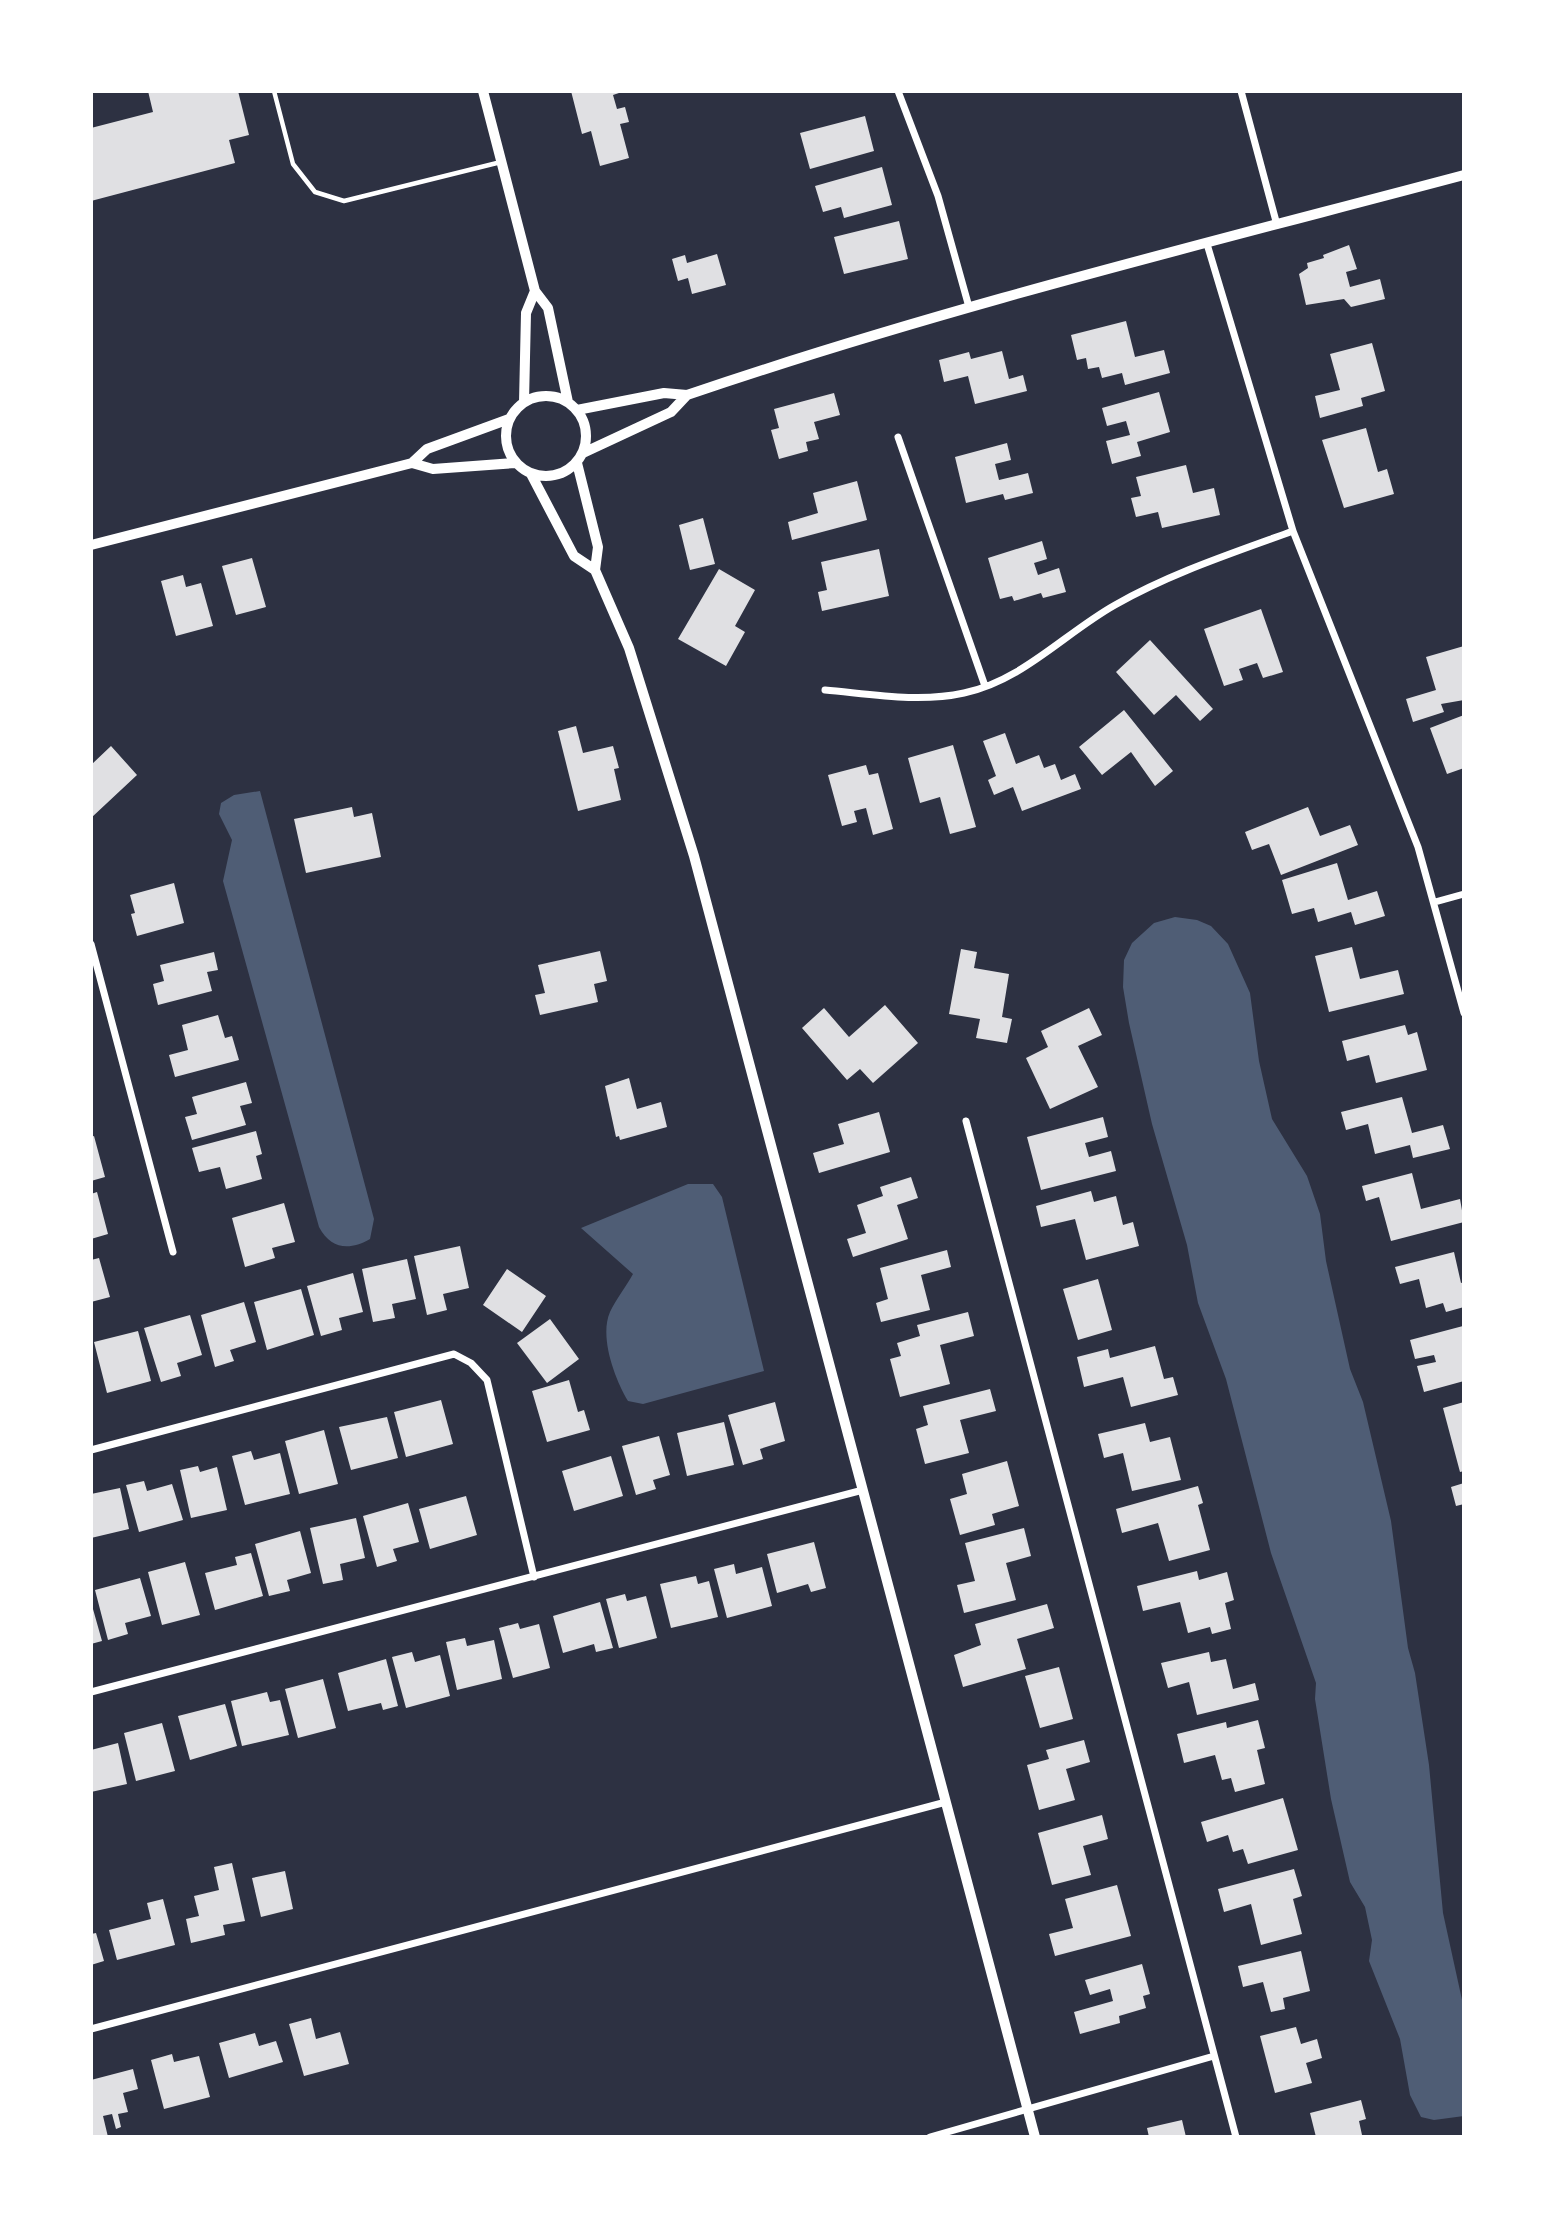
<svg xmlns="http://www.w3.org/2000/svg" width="1555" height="2228" viewBox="0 0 1555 2228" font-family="'DejaVu Sans',sans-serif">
	<rect width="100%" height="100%" fill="#2d3142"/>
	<path fill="#4f5d75" d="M260 791 374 1219 370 1239C349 1251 331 1249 319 1227L223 881 232 840 219 814 221 803 234 795Z
		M1175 917 1197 920 1211 926 1228 944 1250 993 1259 1061 1272 1119 1307 1176 1320 1214 1326 1261 1350 1369 1363 1402 1391 1521 1408 1648 1415 1673 1429 1765 1443 1913 1464 2009V2116L1434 2120 1421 2117 1410 2095 1400 2039 1369 1961 1372 1940 1365 1907 1350 1882 1331 1799 1315 1699 1316 1683 1271 1553 1226 1379 1198 1303 1187 1245 1152 1124 1129 1023 1123 987 1124 960 1132 943 1154 923Z
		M688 1184H713L722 1197 764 1371 643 1404 628 1401C615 1379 599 1337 610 1312 616 1299 626 1287 633 1274L581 1228Z"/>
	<path fill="#e0e0e3" d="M148 91H238L249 135 229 140 235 163 91 201V128L153 112Z
		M571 91H625L613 95 617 109 625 107 629 122 620 124 629 158 600 166 591 131 582 134Z
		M865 116 874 151 810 169 800 133Z
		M882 167 892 205 844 218 841 207 823 212 815 186Z
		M899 221 908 259 844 274 834 237Z
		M1349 245 1357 269 1346 272 1350 287 1380 279 1385 299 1351 307 1344 299 1306 305 1299 274 1308 268 1307 263 1324 258 1323 255Z
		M717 254 726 285 692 294 688 278 678 281 672 259 685 255 687 263Z
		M1126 321 1135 357 1164 350 1170 373 1125 385 1122 373 1102 378 1099 367 1088 369 1086 358 1077 360 1071 335Z
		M1372 343 1385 391 1361 398 1363 406 1320 418 1315 396 1340 390 1330 354Z
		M1002 351 1009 379 1023 375 1027 391 975 404 968 376 944 382 939 360 969 352 971 359Z
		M1159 392 1170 432 1137 442 1141 456 1112 464 1106 441 1130 435 1126 421 1107 426 1102 408Z
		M834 393 840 415 814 422 819 439 806 442 808 451 779 459 771 430 779 428 774 409Z
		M1366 428 1378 472 1387 469 1394 494 1344 508 1322 440Z
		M1007 443 1011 460 995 464 999 480 1028 473 1033 493 1005 500 1003 494 966 503 955 457Z
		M1186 465 1193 493 1214 488 1220 515 1162 528 1158 512 1136 517 1131 498 1141 496 1136 477Z
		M857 481 867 520 792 540 788 522 818 513 813 493Z
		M703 518 715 564 690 570 679 525Z
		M1042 541 1047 559 1034 563 1038 575 1059 568 1066 592 1043 598 1041 593 1014 601 1012 596 1000 599 988 558Z
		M879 549 889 596 822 611 818 592 827 590 821 562Z
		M252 558 266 607 236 615 222 566Z
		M719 569 755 590 735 626 745 632 726 666 678 639Z
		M183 575 186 587 201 583 213 626 176 636 161 581Z
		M1261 609 1283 672 1263 678 1257 663 1239 669 1243 680 1224 686 1204 629Z
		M1150 640 1213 709 1200 721 1176 695 1154 715 1116 672Z
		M1464 646V700L1441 704 1444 712 1413 722 1406 699 1436 690 1426 657Z
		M1124 710 1173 771 1155 786 1131 752 1102 775 1079 747Z
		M1464 715V768L1447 774 1430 728Z
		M576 726 583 753 613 746 619 768 614 769 621 800 578 811 558 731Z
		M1005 733 1016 764 1039 755 1044 768 1055 764 1061 780 1075 774 1081 789 1022 811 1013 787 994 795 988 780 996 776 983 741Z
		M953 745 976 827 950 834 940 797 920 803 908 758Z
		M111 746 137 775 91 818V765Z
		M866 765 869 775 878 773 893 829 873 835 866 808 854 811 857 822 842 826 828 775Z
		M352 807 354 817 372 813 381 857 306 873 294 819Z
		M1308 807 1320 836 1350 825 1358 845 1281 875 1269 844 1252 850 1245 832Z
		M1337 863 1348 900 1377 891 1385 916 1355 925 1351 912 1318 922 1314 908 1292 914 1282 880Z
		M174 883 184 923 137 936 131 914 135 913 130 895Z
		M1352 947 1360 979 1398 970 1404 994 1329 1012 1315 956Z
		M961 949 977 952 974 968 1009 974 1002 1017 1012 1019 1007 1043 976 1038 980 1019 949 1014Z
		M600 951 607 981 594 984 598 1002 540 1015 535 995 545 993 538 965Z
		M214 952 218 970 207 972 212 991 158 1005 153 984 164 981 160 965Z
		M885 1005 918 1043 873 1083 860 1069 847 1080 802 1028 824 1008 849 1037Z
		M1089 1008 1102 1035 1078 1046 1098 1087 1050 1109 1026 1058 1048 1047 1041 1031Z
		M218 1015 225 1038 232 1036 239 1060 175 1077 169 1055 188 1050 182 1025Z
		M1405 1025 1408 1035 1417 1032 1427 1070 1376 1083 1369 1055 1347 1061 1342 1041Z
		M629 1078 637 1109 661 1102 667 1127 620 1140 619 1136 616 1137 605 1086Z
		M246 1082 252 1103 240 1106 246 1125 192 1140 185 1117 197 1114 192 1097Z
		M1402 1097 1412 1133 1443 1125 1450 1149 1413 1158 1410 1145 1375 1154 1368 1124 1346 1130 1341 1112Z
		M879 1112 890 1152 819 1173 813 1153 844 1144 838 1124Z
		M1103 1117 1108 1137 1085 1143 1089 1157 1111 1151 1116 1171 1041 1190 1027 1137Z
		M256 1131 262 1154 256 1156 262 1179 226 1189 220 1167 199 1172 192 1148Z
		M94 1136 105 1177 91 1181V1137Z
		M1412 1173 1421 1209 1460 1199 1464 1222 1391 1241 1379 1197 1366 1201 1362 1186Z
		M911 1177 918 1198 897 1205 908 1239 853 1257 847 1239 866 1233 857 1205 883 1196 880 1187Z
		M1091 1191 1094 1202 1116 1196 1123 1225 1133 1222 1139 1246 1086 1260 1075 1219 1041 1227 1036 1206Z
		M97 1192 108 1234 91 1239V1194Z
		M284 1203 295 1242 272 1248 275 1258 245 1267 232 1218Z
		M460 1246 469 1288 443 1294 447 1310 427 1315 414 1256Z
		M947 1250 951 1267 921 1275 930 1310 881 1322 876 1303 888 1299 880 1268Z
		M1454 1252 1461 1283 1464 1282V1307L1446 1312 1443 1303 1426 1308 1419 1279 1400 1284 1395 1267Z
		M99 1258 110 1297 91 1302V1260Z
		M407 1259 416 1299 392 1304 395 1318 373 1322 362 1269Z
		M507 1269 546 1296 522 1332 483 1305Z
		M353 1273 363 1312 339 1318 342 1330 321 1336 307 1286Z
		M1098 1279 1112 1330 1078 1340 1063 1289Z
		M301 1289 314 1335 267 1350 254 1302Z
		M244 1302 256 1342 230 1350 234 1361 215 1367 201 1315Z
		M968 1312 974 1336 940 1345 950 1384 900 1397 890 1359 901 1356 897 1343 920 1336 917 1325Z
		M190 1315 202 1355 177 1363 181 1376 161 1382 144 1328Z
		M550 1319 579 1359 547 1383 517 1343Z
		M1463 1326 1464 1381 1424 1392 1417 1366 1436 1362 1434 1355 1415 1359 1410 1340Z
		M138 1331 151 1381 107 1393 94 1342Z
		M1155 1346 1164 1379 1173 1377 1178 1395 1131 1407 1123 1377 1084 1387 1077 1357 1108 1349 1110 1358Z
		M569 1380 578 1412 584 1410 590 1430 547 1442 532 1391Z
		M990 1389 996 1411 960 1420 969 1453 925 1464 916 1429 928 1425 923 1406Z
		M441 1400 453 1444 406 1457 394 1412Z
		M775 1402 785 1441 760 1449 763 1459 743 1465 728 1415Z
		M1464 1402V1471L1460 1472 1443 1408Z
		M387 1417 398 1458 351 1470 339 1427Z
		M724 1422 734 1465 687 1476 677 1433Z
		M1145 1423 1150 1442 1170 1437 1181 1480 1132 1491 1123 1453 1104 1458 1098 1434Z
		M324 1430 338 1484 299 1494 285 1441Z
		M659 1436 670 1475 653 1480 656 1489 636 1495 622 1446Z
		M251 1451 254 1460 280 1453 290 1494 245 1505 232 1456Z
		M611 1456 623 1496 574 1511 562 1471Z
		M1007 1461 1019 1506 992 1514 995 1525 960 1535 950 1499 967 1494 962 1474Z
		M198 1466 200 1472 217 1467 227 1510 191 1518 180 1470Z
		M144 1481 147 1491 172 1484 183 1520 139 1532 126 1485Z
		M1464 1483V1504L1456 1506 1451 1487Z
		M1198 1486 1203 1503 1198 1505 1210 1550 1169 1561 1158 1523 1122 1533 1116 1509Z
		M120 1488 129 1529 91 1538V1494Z
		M466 1496 477 1535 430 1549 419 1509Z
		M408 1503 419 1542 393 1549 397 1561 377 1567 363 1516Z
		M356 1518 365 1558 340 1564 343 1580 323 1584 310 1528Z
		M1024 1528 1031 1556 1006 1563 1016 1600 964 1613 957 1585 975 1581 965 1543Z
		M300 1531 311 1573 287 1580 290 1591 269 1596 255 1544Z
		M814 1542 826 1588 811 1592 808 1584 777 1593 767 1554Z
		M251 1553 263 1596 215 1610 205 1573 237 1565 235 1557Z
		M185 1562 200 1615 162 1625 148 1572Z
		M734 1564 736 1574 762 1567 772 1606 727 1618 714 1569Z
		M1197 1571 1199 1580 1227 1572 1234 1600 1225 1603 1231 1629 1212 1634 1210 1627 1188 1633 1180 1602 1143 1611 1137 1586Z
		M696 1576 698 1584 709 1581 718 1617 671 1628 660 1584Z
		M140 1578 151 1616 125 1623 128 1634 108 1640 95 1590Z
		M625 1594 627 1601 646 1596 657 1638 619 1648 606 1599Z
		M91 1602 102 1641 91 1644Z
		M600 1602 613 1648 596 1652 594 1644 563 1653 553 1616Z
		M1047 1604 1054 1628 1017 1639 1026 1669 963 1687 954 1655 981 1645 975 1624Z
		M518 1623 520 1629 539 1624 550 1668 513 1678 499 1628Z
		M465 1638 467 1646 494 1640 502 1679 457 1690 446 1642Z
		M412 1652 415 1662 440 1655 450 1696 406 1708 392 1657Z
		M1209 1652 1211 1662 1226 1659 1233 1689 1255 1683 1259 1700 1197 1715 1189 1682 1168 1688 1161 1663Z
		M386 1659 398 1706 383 1710 381 1703 348 1711 338 1673Z
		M1059 1667 1073 1719 1040 1728 1025 1676Z
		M323 1679 336 1728 298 1738 285 1689Z
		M267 1692 270 1702 280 1700 289 1735 242 1746 231 1701Z
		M225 1704 237 1746 190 1760 178 1716Z
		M1258 1720 1265 1748 1257 1750 1265 1784 1235 1792 1231 1778 1222 1780 1215 1755 1184 1763 1177 1734 1226 1722 1227 1728Z
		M162 1723 175 1771 136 1781 124 1733Z
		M1084 1740 1090 1762 1066 1769 1075 1800 1039 1810 1027 1765 1049 1759 1046 1750Z
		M118 1743 127 1784 91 1792V1750Z
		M1283 1798 1298 1850 1248 1864 1243 1849 1233 1852 1228 1835 1207 1842 1201 1822Z
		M1102 1815 1108 1839 1083 1846 1091 1875 1052 1885 1038 1833Z
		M232 1863 245 1921 223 1925 225 1935 191 1943 186 1919 199 1916 194 1896 219 1890 214 1867Z
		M1294 1869 1302 1896 1293 1899 1302 1934 1261 1945 1251 1904 1224 1912 1218 1889Z
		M285 1871 293 1909 261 1917 252 1878Z
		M1117 1885 1131 1936 1055 1956 1049 1934 1073 1928 1065 1899Z
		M163 1899 175 1945 117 1960 109 1930 151 1919 147 1903Z
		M96 1933 104 1961 91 1965V1934Z
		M1301 1951 1310 1991 1283 1998 1285 2009 1271 2012 1263 1982 1243 1987 1238 1966Z
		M1142 1964 1150 1994 1143 1996 1146 2008 1119 2016 1120 2023 1080 2034 1074 2012 1113 2001 1110 1989 1090 1995 1085 1980Z
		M311 2018 316 2039 340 2032 349 2064 304 2076 289 2024Z
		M1296 2027 1301 2044 1317 2039 1322 2058 1306 2063 1312 2083 1275 2093 1260 2036Z
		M255 2033 259 2046 276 2041 283 2062 229 2078 219 2043Z
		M172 2054 174 2062 199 2056 210 2097 164 2109 151 2060Z
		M133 2069 138 2089 123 2093 128 2112 118 2114 121 2127 116 2129 112 2114 103 2116 108 2137H91V2080Z
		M1361 2100 1366 2119 1359 2121 1362 2135 1316 2137 1310 2113Z
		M1182 2120 1186 2137H1149L1147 2128Z"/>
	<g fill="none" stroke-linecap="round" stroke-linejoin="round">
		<path stroke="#fff" stroke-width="4.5" d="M274 91 293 164 315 192 344 201 501 162"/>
		<path stroke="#fff" stroke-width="7" d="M898 91 938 196 969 307
			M1241 91 1277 225
			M1207 244 1293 531 1418 847 1464 1013
			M898 437 985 686
			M825 690C870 694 919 703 964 693 1022 681 1065 633 1115 605 1171 573 1233 553 1293 531
			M1435 902 1464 894
			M91 944 173 1252
			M966 1121 1236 2137
			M91 1450 454 1354 471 1363 487 1380 534 1577
			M91 1692 863 1490
			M91 2029 946 1802
			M930 2137 1214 2056"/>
		<path stroke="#fff" stroke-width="10" d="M483 91 535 291 548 308 568 402
			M506 436a40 40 0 1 1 80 0a40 40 0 1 1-80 0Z
			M524 402 526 313 535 291
			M577 410 664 393 687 395C942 308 1204 244 1464 175
			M583 453 671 412 687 395
			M412 463 433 469 515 463
			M577 463 598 547 595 570 629 648 694 856 1035 2137
			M531 474 574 556 595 570
			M91 545 412 463 427 449 509 419"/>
	</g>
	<rect width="1555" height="2228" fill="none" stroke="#ffffff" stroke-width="186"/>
</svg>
